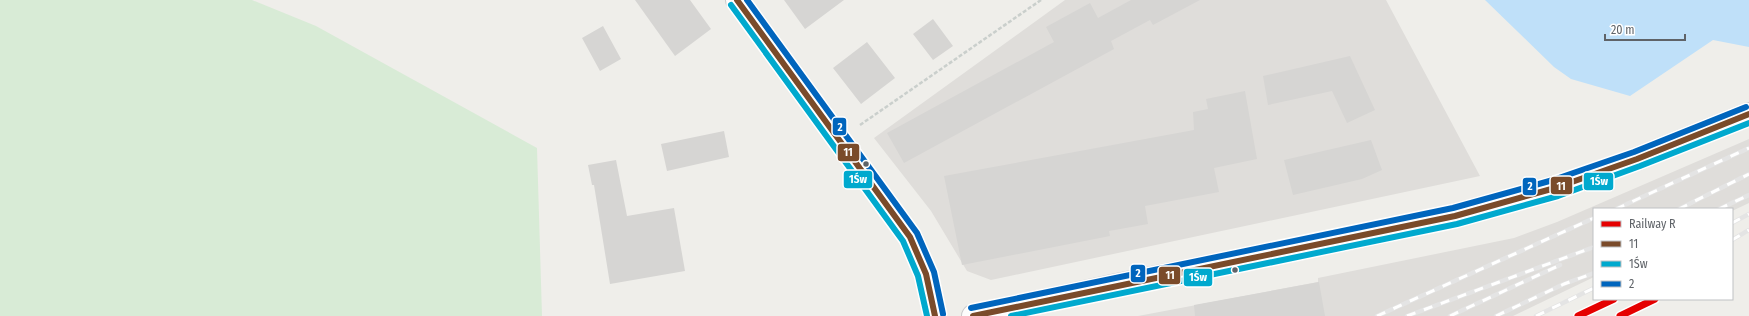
<svg xmlns="http://www.w3.org/2000/svg" width="1749" height="316" viewBox="0 0 1749 316" font-family="'Fira Sans Condensed',sans-serif">
	<rect width="100%" height="100%" fill="#efeeea"/>
	<path fill="#dfddda" d="M1065 0H1386L1480 176 991 280 967 271 931 211 874 138Z
		M1749 139V203L1732 211V209H1594V277L1513 316H1138L1318 282V278L1514 238 1557 222Z"/>
	<path fill="#d8ebd6" d="M0 0H252L316 26 537 148 542 316H0Z"/>
	<path fill="#bfe0f9" d="M1485 0H1749V47L1713 40 1630 96 1571 79 1554 67Z"/>
	<path fill="#d6d5d3" d="M635 0H690L711 29 675 56Z
		M784 0H844L805 29Z
		M1131 0H1200L1153 25 1150 20 1111 41 1114 49 904 163 887 133 1054 42 1046 27 1090 3 1098 18Z
		M933 19 953 46 933 60 913 34Z
		M603 26 621 59 600 71 582 38Z
		M867 42 895 78 861 104 833 68Z
		M1350 56 1375 110 1347 123 1332 91 1268 105 1263 76Z
		M1245 91 1257 159 1214 168 1219 192 1145 206 1148 224 1109 231 1110 236 962 265 944 176 1194 130 1193 112 1208 109 1206 99Z
		M724 131 729 157 667 171 661 144Z
		M1371 140 1382 170 1362 179 1293 195 1284 160Z
		M616 160 627 216 674 208 685 271 610 284 594 185H592L588 165Z
		M1319 282 1325 316H1195L1194 305Z"/>
	<g fill="none" stroke-linecap="round" stroke-linejoin="round">
		<defs>
			<path id="secondary" d="M737 0 910 237 926 274 935 316
				M973 316 1117 285 1376 233 1455 216 1555 188 1637 159 1749 114"/>
		</defs>
		<use href="#secondary" stroke="#cacacb" stroke-width="24"/>
		<path stroke="#cacfcc" stroke-width="2.5" stroke-dasharray="4 2" stroke-linecap="butt" d="M860 125 1041 0"/>
		<use href="#secondary" stroke="#fdfcfc" stroke-width="22"/>
		<defs>
			<path id="rail" d="M1616 209 1749 148
				M1679 209 1749 174
				M1719 209 1749 195
				M1732 223 1749 214
				M1732 240 1749 230
				M1377 316 1594 218
				M1407 316 1594 247
				M1450 316 1560 265
				M1496 316 1564 284 1594 273
				M1536 316 1594 288"/>
		</defs>
		<use href="#rail" stroke="#e4e4e4" stroke-width="4.5"/>
		<use href="#rail" stroke="#fff" stroke-width="3" stroke-dasharray="9" stroke-linecap="butt"/>
		<defs>
			<path id="bus-1" d="M737 0 910 237 926 274 935 316
				M973 316 1455 216 1555 188 1637 159 1749 114"/>
			<path id="bus-2" d="M731 5 903 241 918 276 927 316
				M1011 316 1457 224 1558 196 1640 166 1749 123"/>
			<path id="bus-3" d="M747 0 917 233 934 272 943 314
				M971 308 1453 208 1553 180 1634 152 1746 107"/>
		</defs>
		<use href="#bus-1" stroke="#fff" stroke-width="9"/>
		<use href="#bus-2" stroke="#fff" stroke-width="9"/>
		<use href="#bus-3" stroke="#fff" stroke-width="9"/>
		<use href="#bus-1" stroke="#7a4b2a" stroke-width="6"/>
		<use href="#bus-2" stroke="#00a9ce" stroke-width="6"/>
		<use href="#bus-3" stroke="#0065bd" stroke-width="6"/>
		<defs>
			<path id="rail-1" d="M1578 316 1614 299
				M1620 316 1655 299"/>
		</defs>
		<use href="#rail-1" stroke="#fff" stroke-width="10"/>
		<use href="#rail-1" stroke="#e50000" stroke-width="7"/>
	</g>
	<g fill="#5f6368" stroke="#fff" stroke-width="1.5">
		<circle cx="866" cy="164" r="3.5"/>
		<circle cx="1235" cy="270" r="3.5"/>
	</g>
	<g stroke="#fff" stroke-width="1.5">
		<rect x="832" y="117" width="15" height="19" rx="4" fill="#0065bd"/>
		<rect x="837" y="143" width="23" height="19" rx="4" fill="#7a4b2a"/>
		<rect x="843" y="170" width="30" height="19" rx="4" fill="#00a9ce"/>
		<rect x="1583" y="172" width="31" height="19" rx="4" fill="#00a9ce"/>
		<rect x="1550" y="176" width="23" height="19" rx="4" fill="#7a4b2a"/>
		<rect x="1522" y="177" width="15" height="19" rx="4" fill="#0065bd"/>
		<rect x="1130" y="264" width="16" height="19" rx="4" fill="#0065bd"/>
		<rect x="1158" y="266" width="23" height="19" rx="4" fill="#7a4b2a"/>
		<rect x="1183" y="268" width="30" height="19" rx="4" fill="#00a9ce"/>
	</g>
	<g font-size="11" text-anchor="middle" font-weight="bold" fill="#fff">
		<text x="840" y="131">2</text>
		<text x="848" y="156">11</text>
		<text x="858" y="183">1Św</text>
		<text x="1599" y="185">1Św</text>
		<text x="1561" y="190">11</text>
		<text x="1530" y="190">2</text>
		<text x="1138" y="277">2</text>
		<text x="1170" y="279">11</text>
		<text x="1198" y="281">1Św</text>
	</g>
	<rect x="1593" y="208" width="140" height="92" fill="#ffffff" stroke="#bfc1c3"/>
	<rect x="1601" y="221" width="20" height="6" fill="#e50000" stroke="#bfc1c3"/>
	<text x="1629" y="228" font-size="12" fill="#5f6368">Railway R</text>
	<rect x="1601" y="241" width="20" height="6" fill="#7a4b2a" stroke="#bfc1c3"/>
	<text x="1629" y="248" font-size="12" fill="#5f6368">11</text>
	<rect x="1601" y="261" width="20" height="6" fill="#00a9ce" stroke="#bfc1c3"/>
	<text x="1629" y="268" font-size="12" fill="#5f6368">1Św</text>
	<rect x="1601" y="281" width="20" height="6" fill="#0065bd" stroke="#bfc1c3"/>
	<text x="1629" y="288" font-size="12" fill="#5f6368">2</text>
	<path d="M1605 34v6h80v-6" fill="none" stroke="#5f6368" stroke-width="2"/>
	<text x="1611" y="34" font-size="12" fill="#5f6368" stroke="#ffffff" stroke-width="3" paint-order="stroke">20 m</text>
</svg>
